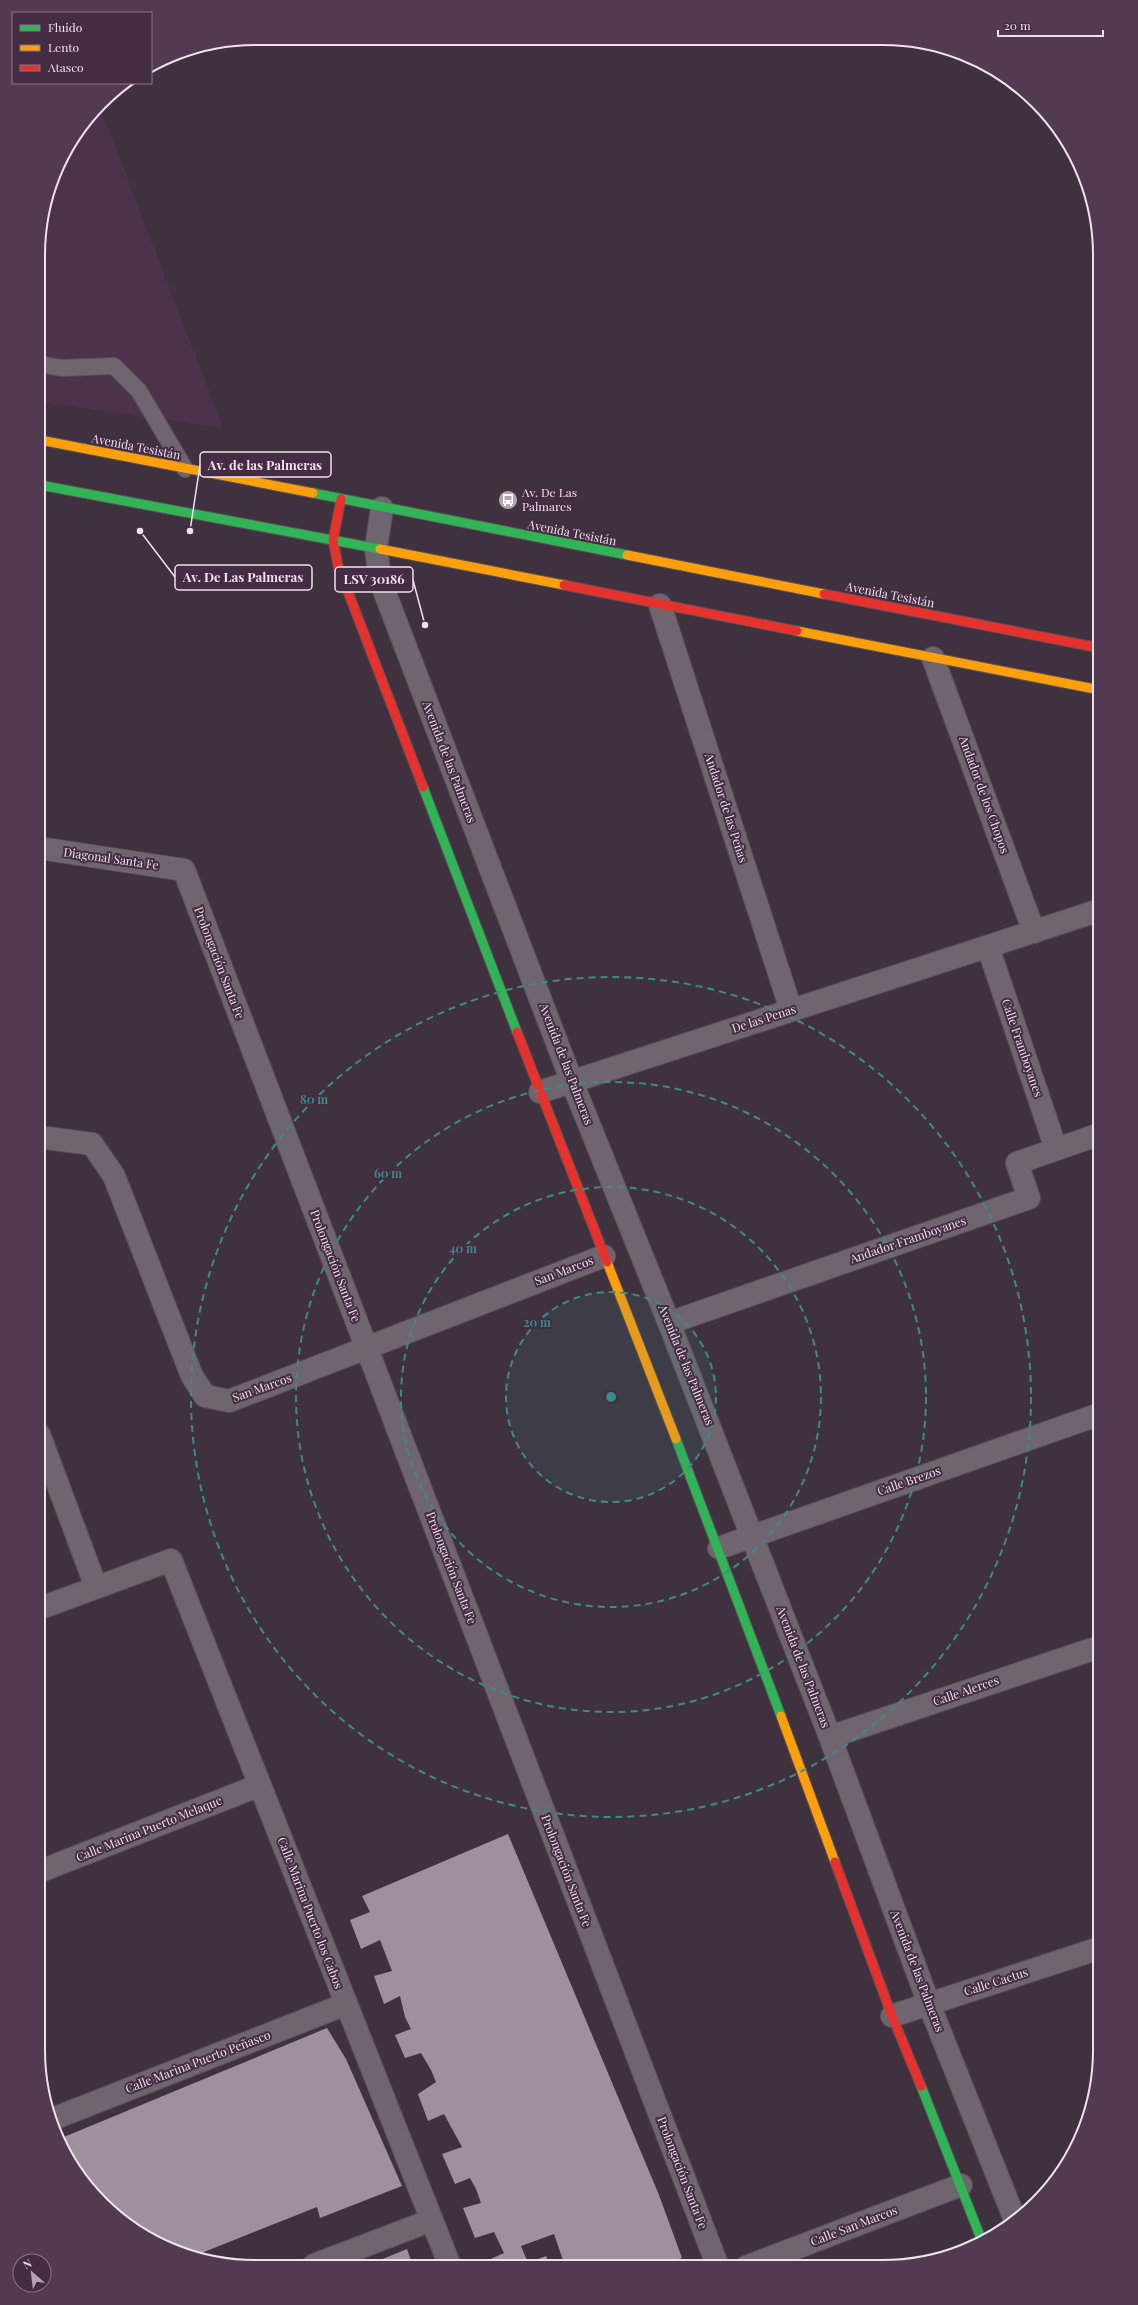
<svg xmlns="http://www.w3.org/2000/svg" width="1138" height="2305" viewBox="0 0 1138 2305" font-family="'Playfair Display',serif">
	<rect width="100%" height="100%" fill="#3f323e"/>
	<path fill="#4d324b" d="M100 107 223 428 40 402V227L60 159Z"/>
	<path fill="#9f909d" d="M508 1834 659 2195 682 2258 655 2266H565L554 2234 521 2246 528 2263 546 2256 550 2266H484L482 2263 504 2253 494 2232 475 2238 463 2208 481 2203 476 2189 470 2178 455 2184 442 2154 462 2147 444 2114 428 2121 418 2094 436 2082 431 2070 421 2053 405 2058 395 2035 411 2029 405 2017 400 1996 384 2004 374 1976 392 1971 380 1940 361 1949 350 1920 370 1912 362 1896Z
		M327 2028 346 2059 402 2186 320 2218 317 2207 194 2256 172 2250 112 2213 75 2171 59 2139Z
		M407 2249 413 2266H368V2265Z"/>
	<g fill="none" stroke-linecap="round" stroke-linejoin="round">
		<defs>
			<path id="lane" d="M40 364 61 368 114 366 139 391 185 469"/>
			<path id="street" d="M382 508 376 548 380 580 572 1082 669 1323 830 1737 929 2004 1015 2220
				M660 605 791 1010
				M933 658 1034 932
				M39 848 184 870 718 2267
				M988 947 1056 1149
				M540 1092 1100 910
				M39 1137 92 1144 114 1176 192 1376 205 1396 229 1401 604 1256
				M669 1323 1029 1198 1017 1163 1100 1134
				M39 1434 96 1587
				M719 1548 1100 1414
				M38 1609 171 1560 450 2266
				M830 1737 1099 1647 1100 1650
				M38 1872 260 1785
				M892 2016 1100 1948
				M50 2120 346 2004
				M314 2265 432 2220
				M746 2267 961 2185"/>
			<path id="fast" d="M40 485 380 549
				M313 493 627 555
				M423 787 517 1032
				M676 1439 781 1716
				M921 2086 982 2241"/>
			<path id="slow" d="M40 440 313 493
				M380 549 564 585
				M627 555 824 594
				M797 631 1100 690
				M607 1262 676 1439
				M781 1716 835 1862"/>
			<path id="jam" d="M341 499 333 540 338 566 423 787
				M564 585 797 631
				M824 594 1100 648
				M517 1032 607 1262
				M835 1862 892 2016 921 2086"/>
		</defs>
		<use href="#lane" stroke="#5a4f59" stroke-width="18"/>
		<use href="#street" stroke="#5a4f59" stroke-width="24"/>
		<use href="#fast" stroke="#5a4f59" stroke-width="11"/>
		<use href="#slow" stroke="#5a4f59" stroke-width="11"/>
		<use href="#jam" stroke="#5a4f59" stroke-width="11"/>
		<use href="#lane" stroke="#6f656e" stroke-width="16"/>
		<use href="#street" stroke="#6f656e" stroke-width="22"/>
		<use href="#fast" stroke="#30b455" stroke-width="9"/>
		<use href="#slow" stroke="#ff9f0a" stroke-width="9"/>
		<use href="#jam" stroke="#e5322d" stroke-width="9"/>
	</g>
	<circle cx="611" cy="1397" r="105" fill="#3c8b88" fill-opacity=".12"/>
	<g fill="none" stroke="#3c8b88" stroke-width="2" stroke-dasharray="7 5">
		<circle cx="611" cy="1397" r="105"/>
		<circle cx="611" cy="1397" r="210"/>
		<circle cx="611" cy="1397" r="315"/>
		<circle cx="611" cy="1397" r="420"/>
	</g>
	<defs>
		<symbol id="bus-disc" viewBox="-11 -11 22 22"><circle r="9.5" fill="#b3a4b1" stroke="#442d42"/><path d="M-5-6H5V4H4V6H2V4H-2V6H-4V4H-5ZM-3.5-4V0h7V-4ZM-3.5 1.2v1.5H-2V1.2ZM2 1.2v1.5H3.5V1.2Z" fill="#fff"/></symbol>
	</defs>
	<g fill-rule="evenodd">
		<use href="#bus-disc" x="497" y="489" width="22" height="22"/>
	</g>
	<g text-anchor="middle" stroke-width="4" stroke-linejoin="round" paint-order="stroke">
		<g font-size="12" fill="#f1e1ef" stroke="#442d42">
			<text transform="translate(136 447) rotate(11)" y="4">Avenida Tesistán</text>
			<text transform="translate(572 533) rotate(11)" y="4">Avenida Tesistán</text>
			<text transform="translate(890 595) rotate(11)" y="4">Avenida Tesistán</text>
			<text transform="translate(449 762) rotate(69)" y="4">Avenida de las Palmeras</text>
			<text transform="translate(984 795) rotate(70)" y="4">Andador de los Chopos</text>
			<text transform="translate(726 808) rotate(72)" y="4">Andador de las Peñas</text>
			<text transform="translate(111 859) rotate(8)" y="4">Diagonal Santa Fe</text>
			<text transform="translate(219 963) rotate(69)" y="4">Prolongación Santa Fe</text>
			<text transform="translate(764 1019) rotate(-18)" y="4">De las Penas</text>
			<text transform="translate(1022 1048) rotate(71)" y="4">Calle Framboyanes</text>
			<text transform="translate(566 1064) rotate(69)" y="4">Avenida de las Palmeras</text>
			<text transform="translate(908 1240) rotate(-19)" y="4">Andador Framboyanes</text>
			<text transform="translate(335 1266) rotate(69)" y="4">Prolongación Santa Fe</text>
			<text transform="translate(564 1271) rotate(-21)" y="4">San Marcos</text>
			<text transform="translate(686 1365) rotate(68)" y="4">Avenida de las Palmeras</text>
			<text transform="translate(262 1388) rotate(-20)" y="4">San Marcos</text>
			<text transform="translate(909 1481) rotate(-19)" y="4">Calle Brezos</text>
			<text transform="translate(451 1568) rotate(69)" y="4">Prolongación Santa Fe</text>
			<text transform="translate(803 1667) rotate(69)" y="4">Avenida de las Palmeras</text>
			<text transform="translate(966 1691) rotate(-19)" y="4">Calle Alerces</text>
			<text transform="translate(149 1829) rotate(-22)" y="4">Calle Marina Puerto Melaque</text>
			<text transform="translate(566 1871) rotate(69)" y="4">Prolongación Santa Fe</text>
			<text transform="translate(310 1913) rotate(69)" y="4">Calle Marina Puerto los Cabos</text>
			<text transform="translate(917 1971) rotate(69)" y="4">Avenida de las Palmeras</text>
			<text transform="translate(996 1982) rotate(-18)" y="4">Calle Cactus</text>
			<text transform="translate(198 2062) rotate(-21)" y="4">Calle Marina Puerto Peñasco</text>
			<text transform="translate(682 2173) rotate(69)" y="4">Prolongación Santa Fe</text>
			<text transform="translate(854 2226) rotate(-21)" y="4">Calle San Marcos</text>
		</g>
		<g font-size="12" fill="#f1e1ef" stroke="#442d42" text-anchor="start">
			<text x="522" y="497">Av. De Las<tspan x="522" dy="14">Palmares</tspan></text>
		</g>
	</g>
	<path d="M0 0H1138V2305H0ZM255 45H883A210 210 0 0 1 1093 255V2050A210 210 0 0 1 883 2260H255A210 210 0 0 1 45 2050V255A210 210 0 0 1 255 45Z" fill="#523b50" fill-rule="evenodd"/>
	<path fill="none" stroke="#f1e1ef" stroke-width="2" d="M255 45H883A210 210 0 0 1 1093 255V2050A210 210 0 0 1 883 2260H255A210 210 0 0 1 45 2050V255A210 210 0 0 1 255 45Z"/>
	<circle cx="611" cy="1397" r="6" fill="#3c8b88" stroke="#442d42" stroke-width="2"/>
	<g font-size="12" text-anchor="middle" font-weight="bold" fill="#3c8b88" stroke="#442d42" stroke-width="4" stroke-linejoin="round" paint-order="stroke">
		<text x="314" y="1104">80 m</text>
		<text x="388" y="1178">60 m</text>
		<text x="463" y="1253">40 m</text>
		<text x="537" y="1327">20 m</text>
	</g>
	<path fill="none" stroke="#f1e1ef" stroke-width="1.5" d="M190 531L200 465M140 531L175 577M425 625L413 580"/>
	<g fill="#f1e1ef" stroke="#442d42" stroke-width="1.5">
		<circle cx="190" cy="531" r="4"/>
		<circle cx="140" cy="531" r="4"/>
		<circle cx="425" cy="625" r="4"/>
	</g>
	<g fill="#442d42" stroke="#f1e1ef" stroke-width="1.5">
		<rect x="200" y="452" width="131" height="25" rx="4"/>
		<rect x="175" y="565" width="137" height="25" rx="4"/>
		<rect x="335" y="567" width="78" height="25" rx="4"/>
	</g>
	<g font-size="13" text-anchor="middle" font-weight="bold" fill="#f1e1ef">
		<text x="265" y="470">Av. de las Palmeras</text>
		<text x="243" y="582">Av. De Las Palmeras</text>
		<text x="374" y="584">LSV 30186</text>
	</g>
	<rect x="12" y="12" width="140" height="72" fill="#442d42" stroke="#897587"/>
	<rect x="20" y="25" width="20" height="6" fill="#30b455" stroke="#897587"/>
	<text x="48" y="32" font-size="12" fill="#f1e1ef">Fluido</text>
	<rect x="20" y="45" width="20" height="6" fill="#ff9f0a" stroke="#897587"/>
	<text x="48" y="52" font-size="12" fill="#f1e1ef">Lento</text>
	<rect x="20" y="65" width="20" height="6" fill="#e5322d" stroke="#897587"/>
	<text x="48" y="72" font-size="12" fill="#f1e1ef">Atasco</text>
	<g transform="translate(32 2273) rotate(332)"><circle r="19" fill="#442d42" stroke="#897587"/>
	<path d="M0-3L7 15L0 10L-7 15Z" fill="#b3a4b1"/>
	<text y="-6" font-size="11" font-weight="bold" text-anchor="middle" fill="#f1e1ef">N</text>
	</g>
	<path d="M998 30v6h105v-6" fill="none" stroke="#f1e1ef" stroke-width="2"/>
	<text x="1004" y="30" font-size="12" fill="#f1e1ef" stroke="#442d42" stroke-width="3" paint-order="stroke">20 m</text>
</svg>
